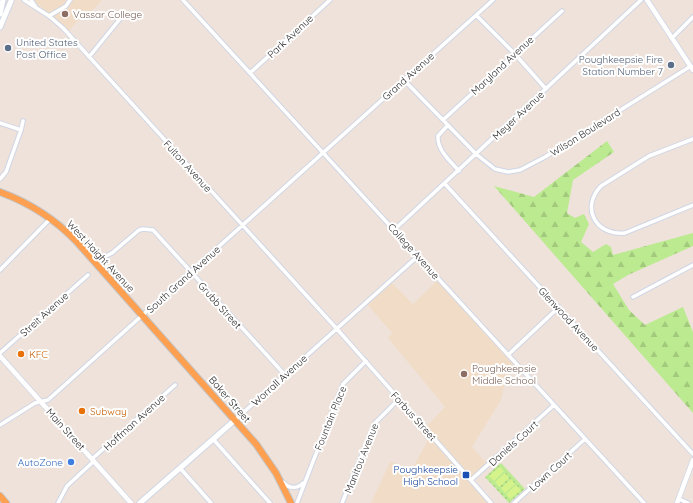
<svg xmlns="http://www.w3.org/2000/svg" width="693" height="503" viewBox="0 0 693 503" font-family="Quicksand,sans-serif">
	<defs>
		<pattern id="forest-firs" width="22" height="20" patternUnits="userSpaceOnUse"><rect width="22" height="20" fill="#bcea90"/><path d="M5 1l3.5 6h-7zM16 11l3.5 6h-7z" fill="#a2c97c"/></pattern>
		<pattern id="park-dots" width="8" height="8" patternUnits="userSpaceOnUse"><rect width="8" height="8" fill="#bcea90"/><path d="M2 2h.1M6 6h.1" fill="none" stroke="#a2c97c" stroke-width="1.8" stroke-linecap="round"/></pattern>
	</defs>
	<rect width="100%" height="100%" fill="#eee2da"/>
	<path fill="#f1ddc7" d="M32 0H102L87 16 84 13 69 31Z
		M439 279 517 364 505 382 501 400 472 447 488 465 472 480 492 503H371L390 462 412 469 431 435 425 428 445 407 388 338 392 333 366 303 390 281 413 304Z"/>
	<path fill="url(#forest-firs)" d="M607 141 614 152 573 180 567 213 575 218 584 214 589 224 581 242 593 252 606 244 611 247 613 255 693 233V246L628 275 613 284 629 310 645 325 683 307 693 332V413L494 186 534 197Z"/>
	<path fill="url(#park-dots)" d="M501 463 525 489 509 503 485 477Z"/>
	<path fill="#d6f38b" d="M500 467 504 471 494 481 489 476Z
		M505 473 509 478 499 487 495 482Z
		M511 479 515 484 505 493 501 488Z
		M516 485 521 490 510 499 506 494Z"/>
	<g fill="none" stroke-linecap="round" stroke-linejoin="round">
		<defs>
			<path id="minor" d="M24 0 49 16 63 28 337 329 491 503
				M31 0 35 6
				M183 0 644 503
				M476 15 514 53 546 89
				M49 16 66 6 70 0
				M672 38 693 17
				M89 57 124 14
				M250 73 330 0
				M404 80 476 154 495 169 508 172 520 170 545 157 691 66
				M443 120 562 11
				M0 123 21 130 23 121
				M448 125 438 136C437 150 450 161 459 171
				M693 139 649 156 601 186C580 208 596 236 625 233L693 205
				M0 179 6 172 21 130
				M445 184 693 454
				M394 230 641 0
				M106 256 112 253 139 230 143 229 153 230 285 375
				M0 270 51 218
				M633 297 693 265
				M0 353 88 275
				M508 355 559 307
				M235 420 418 256
				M0 425 35 403 48 400 493 0
				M213 439 270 503
				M92 459 175 385
				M180 468 211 503
				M471 480 554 405
				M283 482C289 489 297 489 303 483
				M679 499 688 503
				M58 503 67 486 94 461
				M297 503 343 384 366 361
				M342 503 375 423 399 399
				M514 503 585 439"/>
			<path id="tertiary" d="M647 0 693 70
				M0 356 131 503
				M677 503 693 460"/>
			<path id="secondary" d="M0 14 3 0
				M0 27 11 1
				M140 503 235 420"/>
			<path id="trunk" d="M0 192C30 203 55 219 77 242L256 444 276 473 291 503
				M0 496 6 503"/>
		</defs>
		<use href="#minor" stroke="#cfd6e5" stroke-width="5.5"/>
		<use href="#tertiary" stroke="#cfd6e5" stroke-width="6"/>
		<use href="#secondary" stroke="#cfd6e5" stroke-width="7"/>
		<use href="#trunk" stroke="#c3c3c3" stroke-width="8"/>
		<use href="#minor" stroke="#fff" stroke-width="3.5"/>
		<use href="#tertiary" stroke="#fff" stroke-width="4.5"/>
		<use href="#secondary" stroke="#fff" stroke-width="5"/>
		<use href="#trunk" stroke="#ffa051" stroke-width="6"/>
	</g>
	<g fill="#8d6e63" stroke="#fff" stroke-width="1.5">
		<circle cx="65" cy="14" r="4"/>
		<circle cx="464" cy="374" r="4"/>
	</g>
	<g fill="#5c6f8a" stroke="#fff" stroke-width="1.5">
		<circle cx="8" cy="48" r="4"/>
		<circle cx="671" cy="65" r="4"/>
	</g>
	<g fill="#e8710a" stroke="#fff" stroke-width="1.5">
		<circle cx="21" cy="354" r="4"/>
		<circle cx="82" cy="411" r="4"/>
	</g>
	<circle fill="#3f7fe0" stroke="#fff" stroke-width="1.5" cx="71" cy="462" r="4"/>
	<rect fill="#1a4fb4" stroke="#fff" stroke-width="1.5" x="462" y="471" width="8" height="8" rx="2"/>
	<g text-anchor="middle" stroke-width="4" stroke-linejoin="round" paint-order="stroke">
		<g font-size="10" fill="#785e54" stroke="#fff" text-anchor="start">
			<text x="73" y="18">Vassar College</text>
			<text x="472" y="372">Poughkeepsie<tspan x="472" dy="12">Middle School</tspan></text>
		</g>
		<g font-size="10" fill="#2a2a2a" stroke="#fff">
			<text transform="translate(290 36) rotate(-43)" y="4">Park Avenue</text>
			<text transform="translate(502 65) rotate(-43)" y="4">Maryland Avenue</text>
			<text transform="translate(408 76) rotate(-42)" y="4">Grand Avenue</text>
			<text transform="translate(518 115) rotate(-43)" y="4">Meyer Avenue</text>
			<text transform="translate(585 132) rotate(-32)" y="4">Wilson Boulevard</text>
			<text transform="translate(188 166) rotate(48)" y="4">Fulton Avenue</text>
			<text transform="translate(414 251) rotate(48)" y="4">College Avenue</text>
			<text transform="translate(101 256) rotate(47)" y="4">West Haight Avenue</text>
			<text transform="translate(183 279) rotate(-42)" y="4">South Grand Avenue</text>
			<text transform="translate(220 305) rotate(48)" y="4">Grubb Street</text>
			<text transform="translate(44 314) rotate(-42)" y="4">Streit Avenue</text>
			<text transform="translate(569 319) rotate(47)" y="4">Glenwood Avenue</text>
			<text transform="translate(279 380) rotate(-42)" y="4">Worrall Avenue</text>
			<text transform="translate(230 399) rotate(49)" y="4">Baker Street</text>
			<text transform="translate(414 416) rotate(48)" y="4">Forbus Street</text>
			<text transform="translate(330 418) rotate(-68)" y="4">Fountain Place</text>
			<text transform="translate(134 422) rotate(-42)" y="4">Hoffman Avenue</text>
			<text transform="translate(66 429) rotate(48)" y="4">Main Street</text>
			<text transform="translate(513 443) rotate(-42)" y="4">Daniels Court</text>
			<text transform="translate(361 458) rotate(-68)" y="4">Manitou Avenue</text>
			<text transform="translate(550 471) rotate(-42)" y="4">Lown Court</text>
		</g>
		<g font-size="10" fill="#4e5e75" stroke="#fff" text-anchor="start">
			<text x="16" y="46">United States<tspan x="16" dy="12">Post Office</tspan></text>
			<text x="663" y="63" text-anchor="end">Poughkeepsie Fire<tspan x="663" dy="12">Station Number 7</tspan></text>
		</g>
		<g font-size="10" fill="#c56008" stroke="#fff" text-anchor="start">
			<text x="29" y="358">KFC</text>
			<text x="90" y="415">Subway</text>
		</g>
		<g font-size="10" fill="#366cbe" stroke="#fff" text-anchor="end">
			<text x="63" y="466">AutoZone</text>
		</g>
		<g font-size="10" fill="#164399" stroke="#fff" text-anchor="end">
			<text x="458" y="473">Poughkeepsie<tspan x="458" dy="12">High School</tspan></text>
		</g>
	</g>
</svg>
